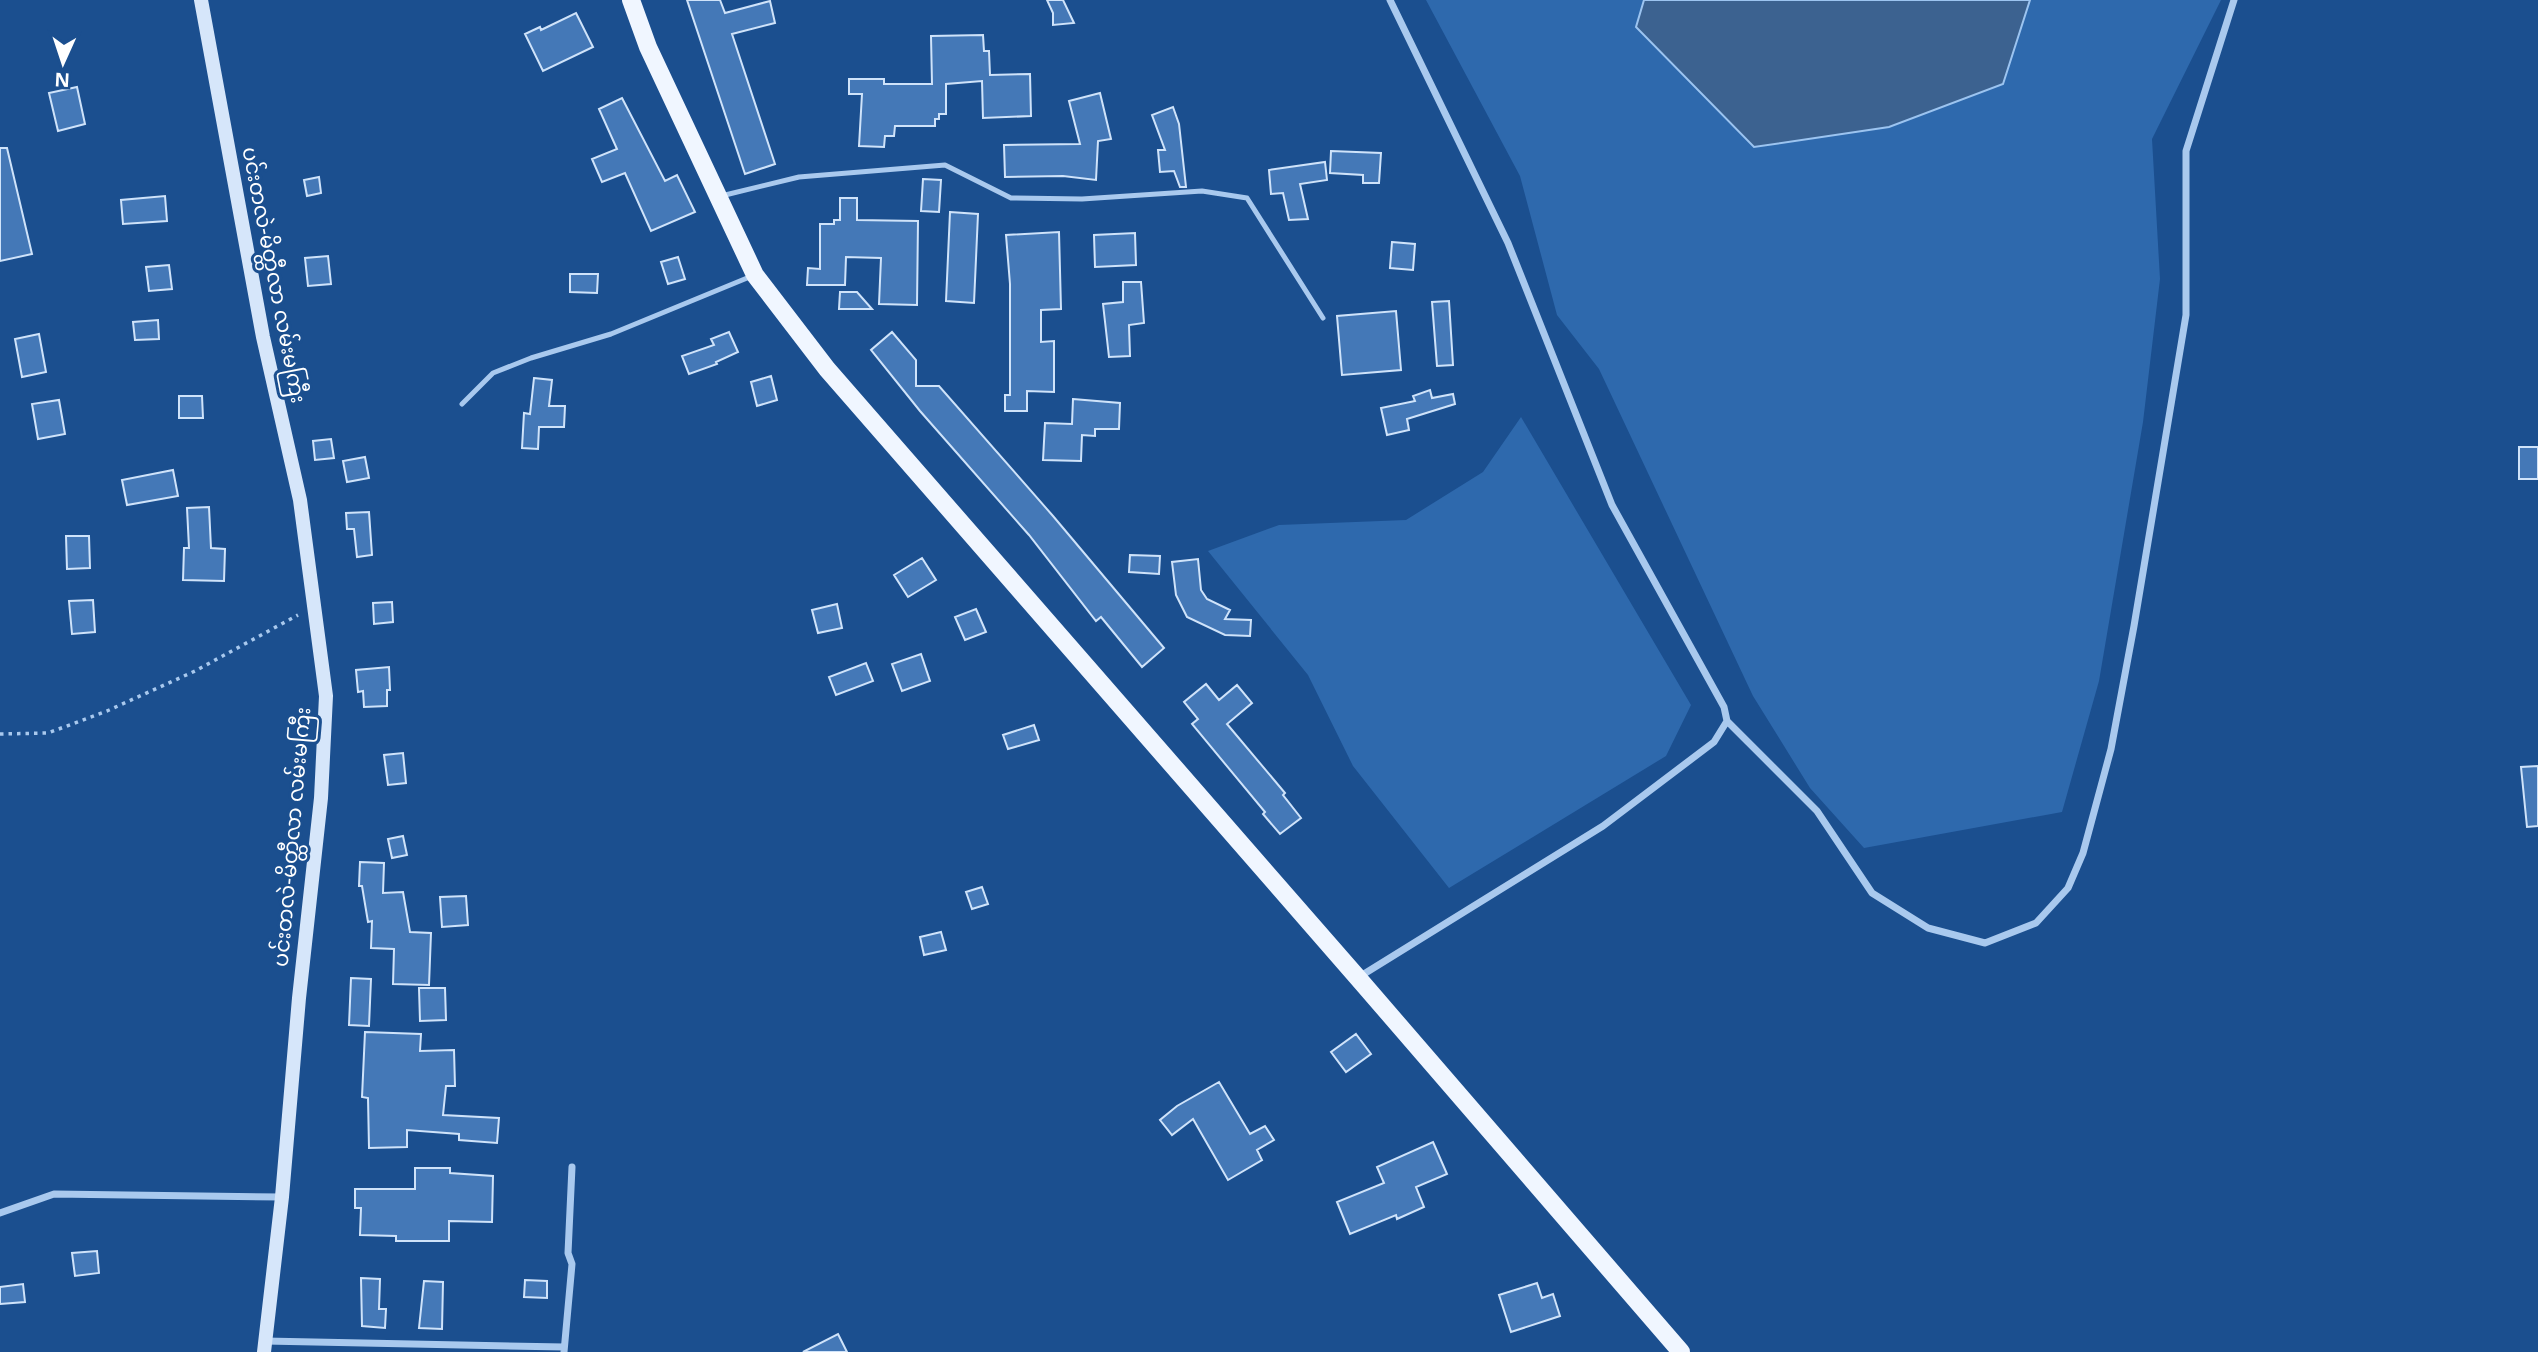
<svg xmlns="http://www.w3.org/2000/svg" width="2538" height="1352" viewBox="0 0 2538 1352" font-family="'Noto Sans','Noto Sans Myanmar',sans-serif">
	<rect width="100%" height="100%" fill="#1b4f8f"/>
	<path fill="#2e69ad" d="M1426 0H1644L1636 28 2003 84 2030 0H2221L2152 139 2160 279 2143 422 2099 681 2062 812 1864 848 1810 788 1753 696 1599 369 1557 315 1520 176Z
		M1521 417 1691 705 1666 756 1449 888 1353 766 1308 675 1208 551 1279 525 1406 520 1483 472Z"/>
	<path fill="#3c6290" stroke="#9cc4f0" stroke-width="2" d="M1644 0H2030L2003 84 1889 127 1754 147 1636 27Z"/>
	<path fill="#4478b7" stroke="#cfe3fa" stroke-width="2" d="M687 0H720L725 13 770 1 775 23 732 34 775 164 745 174Z
		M1047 0H1063L1074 23 1053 25V13Z
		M576 13 593 47 543 71 525 34 540 27 541 30Z
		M983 35 984 51H989L990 75 1030 74 1031 116 983 118 982 81 946 84V114H939V119H935V126H895L894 136H885L884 147 859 146 862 94H849V79H884V84H932L931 36Z
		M77 87 85 124 58 131 49 93Z
		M1100 93 1111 139 1098 141 1096 180 1063 176 1005 177 1004 145 1080 144 1069 101Z
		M622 98 665 181 677 175 695 212 651 231 625 173 602 182 592 159 617 149 599 109Z
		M1173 107 1179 124 1186 187H1180L1174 171 1160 172 1158 150H1165L1152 115Z
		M0 148H7L32 254 0 261Z
		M1331 151 1381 153 1379 183H1363V175L1330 173Z
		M1325 162 1327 180 1300 184 1308 219 1289 220 1283 193 1271 194 1269 170Z
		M319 177 321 193 307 196 304 180Z
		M923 179 941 180 939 212 921 211Z
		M165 196 167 221 123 224 121 200Z
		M840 198H857V220L918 221 917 305 879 304 881 258 846 257 845 285H807L808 268 820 269V224H834V220H840Z
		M950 212 978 214 974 303 946 301Z
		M1059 232 1061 309 1041 310V342L1054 341V392L1027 391V411H1005V395H1010V284L1006 235Z
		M1135 233 1136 265 1095 267 1094 235Z
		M1392 242 1415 244 1413 270 1390 268Z
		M328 256 331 284 308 286 305 258Z
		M678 257 685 279 668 284 661 262Z
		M169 265 172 289 149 291 146 267Z
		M570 274H598L597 293 570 292Z
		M1123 282H1141L1144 323 1129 325 1130 356 1109 357 1103 304 1123 302Z
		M840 292H857L872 309H839Z
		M1449 301 1453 365 1437 366 1432 302Z
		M1396 311 1401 370 1342 375 1337 316Z
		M158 320 159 339 135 340 133 322Z
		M729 332 738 352 716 362 717 364 689 374 682 356 714 345 711 339Z
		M892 332 916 360V386H939L1053 516 1164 648 1142 667 1101 617 1096 621 1029 535 920 411 871 350Z
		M39 334 46 372 22 377 15 339Z
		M771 376 777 400 757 406 751 382Z
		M534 378 552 380 549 406H565L564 427H539L538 449 522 448 524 413 530 414Z
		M1430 390 1432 398 1453 394 1455 404 1407 419 1409 430 1387 435 1381 408 1415 401 1413 396Z
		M179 396H202L203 418H179Z
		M1073 399 1120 403 1119 429H1095V436L1082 435 1081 461 1043 460 1045 423 1072 424Z
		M59 400 65 434 38 439 32 404Z
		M331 439 334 458 315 460 313 441Z
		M2519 447H2538V479H2519Z
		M365 457 369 478 347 482 343 461Z
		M173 470 178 496 127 505 122 480Z
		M209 507 211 548 225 549 224 581 183 580 184 548H189L187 508Z
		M369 512 372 555 357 557 354 529H347L346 513Z
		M66 536H89L90 568 67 569Z
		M1130 555 1160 556 1159 574 1129 572Z
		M922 558 936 580 908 597 894 575Z
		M1198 559 1201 590 1207 599 1230 610 1225 619 1251 620 1250 636 1225 635 1187 617 1176 595 1172 562Z
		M93 600 95 632 72 634 69 601Z
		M392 602 393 622 374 624 373 603Z
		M837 604 842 628 818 633 812 610Z
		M976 609 986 632 965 640 955 617Z
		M921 654 930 681 902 691 892 664Z
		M866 663 873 681 836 695 829 677Z
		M389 667 390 690H387V706L364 707 363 691 358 692 356 670Z
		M1206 684 1219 700 1237 685 1252 703 1227 724 1285 793 1283 795 1301 818 1280 834 1263 814 1265 812 1192 724 1198 719 1184 702Z
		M1034 725 1039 740 1008 749 1003 735Z
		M403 753 406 783 388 785 384 755Z
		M2538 766V826L2527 827 2521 767Z
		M403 836 407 855 392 858 388 839Z
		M360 862 384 863 383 893 403 892 410 932 431 933 429 985 393 984 394 949 371 948 372 921 368 922 362 886H359Z
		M982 887 988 904 972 909 966 892Z
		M466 896 468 925 442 927 440 897Z
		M941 932 946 950 924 955 920 937Z
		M351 978 371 979 369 1026 349 1025Z
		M419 988H445L446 1020 420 1021Z
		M365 1032 421 1034 420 1051 454 1050 455 1086H446L443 1115 499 1118 497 1143 459 1140V1134L407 1130V1147L369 1148 368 1098 362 1097Z
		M1356 1034 1371 1054 1346 1072 1331 1052Z
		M1219 1082 1250 1134 1265 1126 1274 1140 1257 1150 1262 1160 1228 1180 1193 1119 1172 1135 1160 1120 1177 1106Z
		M1433 1142 1447 1174 1416 1187 1424 1207 1397 1219 1396 1215 1350 1234 1337 1202 1384 1183 1377 1167Z
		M415 1168H450V1173L493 1176 492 1222 449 1221V1241H396V1236L360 1235 361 1208H355V1189H415Z
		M97 1251 99 1273 75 1276 72 1253Z
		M361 1278 380 1279 379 1309H386L385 1328 362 1326Z
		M525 1280 547 1281V1298L524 1297Z
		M424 1281 443 1282 442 1329 419 1328Z
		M1537 1283 1542 1298 1553 1294 1560 1316 1511 1332 1499 1295Z
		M23 1284 25 1302 0 1304V1287Z
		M838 1334 847 1352H803Z"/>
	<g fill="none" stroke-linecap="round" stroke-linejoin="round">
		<path stroke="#a9c9ee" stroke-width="3.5" stroke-dasharray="3.5 5" stroke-linecap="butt" d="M0 734 48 733 107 711 195 671 298 615"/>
		<path stroke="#a9c9ee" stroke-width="5" d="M721 196 799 177 945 165 1011 198 1082 199 1202 191 1247 198 1323 318
			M462 404 493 373 531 358 611 334 752 276"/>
		<path stroke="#a9c9ee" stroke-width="7" d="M1727 721 1817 811 1872 893 1928 928 1985 943 2036 923 2068 888 2083 853 2111 749 2134 626 2186 315V151L2234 0
			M1359 977 1603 826 1714 742 1727 721 1724 707 1612 505 1508 243 1390 0
			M0 1213 54 1194 282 1197
			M265 1341 564 1347
			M564 1352 572 1264 568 1253 572 1167"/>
		<path stroke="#d6e6fa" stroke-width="14" d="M201 0 263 337 300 500 326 696 321 798 299 998 282 1197 264 1352"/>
		<path stroke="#f0f6ff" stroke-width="18" d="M631 0 648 47 755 275 827 369 1358 978 1681 1352"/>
	</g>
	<g text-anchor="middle" stroke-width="6" stroke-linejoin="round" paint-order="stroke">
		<g font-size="21" fill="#fff" stroke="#1b4f8f">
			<text transform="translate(274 275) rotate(79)" y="7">ပင်းတလဲ-မိတ္ထီလာ လမ်းမကြီး</text>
			<text transform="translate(292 837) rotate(-85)" y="7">ပင်းတလဲ-မိတ္ထီလာ လမ်းမကြီး</text>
		</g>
	</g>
	<g transform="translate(63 63) rotate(183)" stroke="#1b4f8f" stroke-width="5" paint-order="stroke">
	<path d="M0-5L12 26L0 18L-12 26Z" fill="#ffffff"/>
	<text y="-10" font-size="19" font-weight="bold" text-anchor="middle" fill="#ffffff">N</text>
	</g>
</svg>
